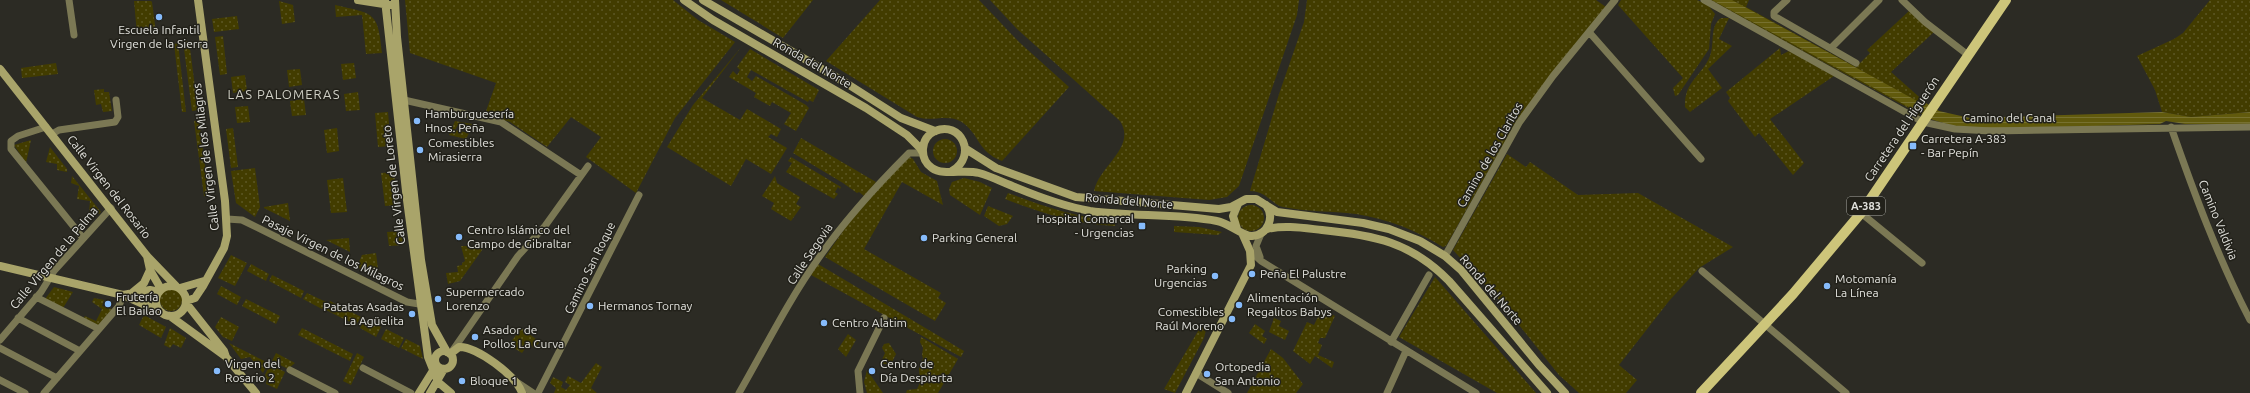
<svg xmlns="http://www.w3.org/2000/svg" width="2250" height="393" viewBox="0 0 2250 393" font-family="Ubuntu,sans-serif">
	<defs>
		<pattern id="green-dots" width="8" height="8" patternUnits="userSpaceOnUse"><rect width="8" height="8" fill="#423c00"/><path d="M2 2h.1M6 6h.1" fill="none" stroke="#5d5825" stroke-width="1.8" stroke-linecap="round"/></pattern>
		<pattern id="water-rules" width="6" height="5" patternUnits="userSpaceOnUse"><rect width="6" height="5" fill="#615a0d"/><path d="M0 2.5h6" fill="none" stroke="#777130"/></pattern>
	</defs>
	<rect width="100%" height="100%" fill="#2c2b24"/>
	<path fill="url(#green-dots)" d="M405 0H673L698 20 735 42 675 118 636 193 586 157 601 137 571 117 547 147 510 122 485 114 496 83 410 53Z
		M721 0H813L783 38Z
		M880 0H979L1019 42 1069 87 1002 161C976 151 980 133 960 121 946 114 932 122 917 117L826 61Z
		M990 0H1299L1297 15 1239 186 1227 197 1209 200 1094 191C1099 166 1137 147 1120 121L1017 29Z
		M1307 0H1596L1606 7 1517 120 1446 246 1443 247C1416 230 1388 219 1356 214 1331 211 1306 212 1283 207 1272 205 1267 191 1250 191L1279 94 1304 22Z
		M1621 0H1697L1708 5 1715 14 1711 24 1709 49 1678 95 1675 96 1673 88 1683 78 1618 5Z
		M1709 0H1749L1746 7 1856 67 1870 53 1867 50 1909 11 1934 32 1891 72 1926 103 1919 115 1912 110Z
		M2210 0H2250V112L2191 117 2162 112 2155 90 2137 56 2174 39 2183 33Z
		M134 1H151L152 2 156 32 137 34Z
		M279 1 293 5 295 22 282 24Z
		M335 5C374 14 378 11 382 53L366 54 362 15 336 17Z
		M237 16 239 29 214 32 212 19Z
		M1721 18H1729L1719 39 1732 46 1708 69 1722 88 1690 112 1685 107C1684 81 1702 76 1710 56 1715 44 1709 26 1721 18Z
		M223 36 227 74 220 75 215 37Z
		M183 41H189L198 110 192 111Z
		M178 43 186 112H182L174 44Z
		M743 45 702 98 740 120 747 109 781 129 777 137 771 134 768 137 787 148 771 174 746 159 731 186 667 147 693 105Z
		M1780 48 1781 55 1789 51 1834 76 1770 119 1804 163 1793 175 1759 133 1755 137 1728 101 1730 98 1726 92Z
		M750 49 819 90 813 102 809 100 808 102 751 70 747 77 752 81 756 76 806 105 809 108 796 131 784 124 791 113 772 102 770 106 754 97 756 93 729 77 733 71 737 75 740 70 737 67Z
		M56 63 58 74 22 78 21 68Z
		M354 63 356 78 343 80 341 64Z
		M300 69 302 85 289 87 287 70Z
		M245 75 247 91 233 93 231 77Z
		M104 89V92H109L112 111 103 112 101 104 96 105 94 90Z
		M358 92 360 110 346 111 344 94Z
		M304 99 306 115 292 116 290 101Z
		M248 106 250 122 237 123 235 107Z
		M388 112 391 146 378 147 375 113Z
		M199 120 209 196H204L194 121Z
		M455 121 472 124 471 126 459 123 455 130 469 133 466 139 449 135Z
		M233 128 238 167 231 168 226 129Z
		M337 128 339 151 327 153 324 130Z
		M801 138 876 182 864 196 859 192 857 193 843 183 793 153Z
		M933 151a12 12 0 1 1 24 0a12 12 0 1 1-24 0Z
		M31 140 26 163 14 145Z
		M50 147 67 169V172L57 170V164L46 162Z
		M1507 154 1526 167 1530 162 1578 195 1638 193 1733 247 1699 268 1669 301 1619 365 1637 380 1626 393H1579L1559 375 1499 300 1453 250Z
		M791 157 841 187 840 189 838 187 835 192 838 194 834 199 786 172 792 163 788 161Z
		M910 157 913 159 921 172 937 181 943 205 902 182 864 249 941 293 938 298 946 303 935 321 825 257 850 221 900 165Z
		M255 168 260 207 255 217 236 203 231 171Z
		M394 172 398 205 385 206 381 173Z
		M72 176 101 212 99 214 89 212 90 201 77 199 79 186 71 183Z
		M775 176 777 183 800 197 796 204 801 207 791 221 771 209 774 203 762 196Z
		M343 178 347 212 331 213 327 180Z
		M964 178 980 182 992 188 980 215 950 195 949 189 952 182Z
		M1008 193C1043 206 1076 218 1115 220V226C1076 224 1041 213 1005 199Z
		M288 203 290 221 264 208V207Z
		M1238 218a13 13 0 1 1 26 0a13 13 0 1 1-26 0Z
		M988 206 1013 216 1007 224 999 226 984 216Z
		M1174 226 1199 227 1222 232 1218 235 1174 232Z
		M402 231 404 245 389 246 387 232Z
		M349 238 350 252 326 240Z
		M461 246H485L460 281 448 284 446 273 458 272 457 266 462 265V263L465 261Z
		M376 253 378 269 374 276 357 267 362 255Z
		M231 255 247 263 235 286 218 278Z
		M251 264 269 274 266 281 247 271Z
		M818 264 964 351 961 357 811 275Z
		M272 275 304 291 301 298 269 281Z
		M1435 277 1536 393H1497L1399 337Z
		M221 286 241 297 237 305 217 294Z
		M54 287 73 292 63 308 45 299Z
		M160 300a11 11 0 1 1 22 0a11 11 0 1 1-22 0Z
		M307 293 326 302 322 309 303 299Z
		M94 298 104 300 102 306 112 309 98 326 83 319 85 316 96 321 102 309 92 302Z
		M246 299 280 316 276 324 242 306Z
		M330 301 361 317 356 325 326 310Z
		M1322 309 1335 316 1325 338H1320L1318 343 1322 345 1318 355 1334 362 1332 368 1315 356 1310 364 1293 351 1307 322 1314 325Z
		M144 315 166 327 161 338 139 325Z
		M221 317 239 327 232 341 223 337 215 327Z
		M1274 318 1281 321 1279 326 1289 331 1285 340 1269 332Z
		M364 319 381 327 376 337 360 328Z
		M1255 324 1265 331 1262 336 1267 339 1264 344 1249 333Z
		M1201 326 1206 330 1204 338 1175 393 1164 389Z
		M170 328 186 338 181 348 173 344 170 348 164 345Z
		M302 328 353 354 350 361 298 335Z
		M521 328 540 342 534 348 529 343 522 353 509 345Z
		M386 329 404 338 399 348 381 339Z
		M848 334 856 340 846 357 838 349Z
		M921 337 958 359 938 393H906L907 390 917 389 920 383 919 369 923 358 922 355 923 348 920 342Z
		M406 339 420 346 423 359 401 348Z
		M229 343 268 363 263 373 250 357 241 359Z
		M889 343 896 354 891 364H883L881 362 885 353 882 348 884 344Z
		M1271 349 1283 358 1303 384 1296 393H1247Z
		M276 353 295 363 288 369 272 361Z
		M357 353 364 357 351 385 343 381Z
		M596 363 602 367 591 388 597 393H554L556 388 550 383 553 377 563 382 561 387 566 390 570 385 565 382 568 376 581 383Z
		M270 364 285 372 277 389 266 384 267 379 265 375Z
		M867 370 883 393H867L864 382Z"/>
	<path fill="url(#water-rules)" d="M1712 0H1732L1919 102 1926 103 1939 111 1970 118 2162 112 2191 117 2250 112V124H2185L2166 121 2160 124 2001 129 1961 128 1933 120Z"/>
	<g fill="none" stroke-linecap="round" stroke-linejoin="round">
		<path stroke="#7b7854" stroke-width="7" d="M69 0 74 35
			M1704 0 1923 122 1955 129 1991 131 2250 127
			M1787 0 1774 12V16L1856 63
			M1902 0 1925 22 1968 55
			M1589 32 1701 159
			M1831 48 1879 0
			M404 100 501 122 581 175
			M46 127 18 136 11 141V149L83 238
			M2171 127C2194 193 2218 258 2250 320
			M52 134 59 130 115 122 118 117 116 100
			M1861 213 1922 263
			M227 219 242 220 407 302 425 305
			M1250 251 1261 261 1476 393
			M1445 256 1519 123 1553 76 1615 0
			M1260 257 1256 246 1261 234
			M1702 271 1846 393
			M36 297 99 329
			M18 318 80 351
			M0 340 41 292 54 271 111 208
			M1391 342 1429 275
			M0 348 57 378
			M453 350 518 256 545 226 588 166
			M363 368 411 393
			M290 370 335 393
			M1196 373 1228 393
			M0 380 25 393
			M518 383 533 393
			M44 393 119 306 123 295
			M538 393 639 195
			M739 393C765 348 788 301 818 259 844 221 876 186 909 153H923
			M860 393 858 371 884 318
			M1387 393 1406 351"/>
		<path stroke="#a9a46a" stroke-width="8" d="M358 0 390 5
			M385 0 407 200 428 357 438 382 451 393
			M395 0 397 37 421 260 432 325 447 352
			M684 0 713 20 866 108 907 135 920 148 923 153
			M703 0 846 83 901 118 935 131
			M0 69 147 256 176 286
			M966 149 996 168 1076 197 1219 209 1231 207 1246 199H1256L1277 212 1363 223 1389 229 1420 241 1445 256 1461 270 1539 365 1565 393
			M952 171C978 156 961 120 935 131 920 138 919 159 932 168 943 176 964 169 979 173 990 176 1000 181 1010 185 1036 196 1062 206 1090 211 1132 217 1175 213 1217 221 1229 223 1242 236 1252 236 1268 235 1275 217 1266 205
			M1237 229 1233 216 1238 204
			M1267 229C1285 225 1303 228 1322 230 1374 235 1411 242 1449 281L1547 393
			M147 256 150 270 161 289
			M0 266 123 295 161 312
			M156 301a15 15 0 1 1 30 0a15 15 0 1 1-30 0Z
			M180 288 204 281
			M133 292 144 283 150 270
			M123 295 150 290 159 292
			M186 301 195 298 203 286 224 248 227 236 225 201 198 0
			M186 303 224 351 226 357 256 393
			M170 316 225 356
			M435 360a9 9 0 1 1 18 0a9 9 0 1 1-18 0Z
			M450 354 459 347C476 346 517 376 522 393
			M419 393 434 369
			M430 393 444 369
			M1186 393 1251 265 1250 251 1242 233"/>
		<path stroke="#cdc57a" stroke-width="10" d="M1701 393 1793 294 1861 213 2006 0"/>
	</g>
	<g fill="#86bbfb" stroke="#22211a" stroke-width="1.5">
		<circle cx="159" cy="17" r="4"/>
		<circle cx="417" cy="121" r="4"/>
		<rect x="1909" y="142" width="8" height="8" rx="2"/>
		<circle cx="420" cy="150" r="4"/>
		<rect x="1138" y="222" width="8" height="8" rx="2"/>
		<circle cx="459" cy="237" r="4"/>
		<circle cx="924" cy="238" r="4"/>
		<circle cx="1252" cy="274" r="4"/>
		<circle cx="1215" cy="276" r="4"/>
		<circle cx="1827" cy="286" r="4"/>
		<circle cx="438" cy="299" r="4"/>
		<circle cx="108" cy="304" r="4"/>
		<circle cx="1239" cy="305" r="4"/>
		<circle cx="590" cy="306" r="4"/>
		<circle cx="412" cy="314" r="4"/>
		<circle cx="1232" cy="319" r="4"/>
		<circle cx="824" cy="323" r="4"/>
		<circle cx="475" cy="337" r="4"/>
		<circle cx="217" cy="371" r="4"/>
		<circle cx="872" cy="371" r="4"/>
		<circle cx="1207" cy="374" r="4"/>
		<circle cx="462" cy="381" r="4"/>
	</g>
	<g text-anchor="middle" stroke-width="3" stroke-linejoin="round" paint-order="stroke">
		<rect fill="#22211a" stroke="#a7a7a1" stroke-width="1" x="1847" y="197" width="38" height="18" rx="3"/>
		<g font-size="11" font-weight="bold" fill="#e0e0db">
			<text x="1866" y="210">A-383</text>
		</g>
		<g font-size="12" fill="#e0e0db" stroke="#22211a" text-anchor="start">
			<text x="159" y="34" text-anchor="middle">Escuela Infantil<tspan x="159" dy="14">Virgen de la Sierra</tspan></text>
			<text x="425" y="118">Hamburguesería<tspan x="425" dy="14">Hnos. Peña</tspan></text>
			<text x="1921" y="143">Carretera A-383<tspan x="1921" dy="14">- Bar Pepín</tspan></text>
			<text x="428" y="147">Comestibles<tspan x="428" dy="14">Mirasierra</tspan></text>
			<text x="1134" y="223" text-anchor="end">Hospital Comarcal<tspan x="1134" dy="14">- Urgencias</tspan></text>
			<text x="467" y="234">Centro Islámico del<tspan x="467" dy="14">Campo de Gibraltar</tspan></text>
			<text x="932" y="242">Parking General</text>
			<text x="1207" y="273" text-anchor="end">Parking<tspan x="1207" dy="14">Urgencias</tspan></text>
			<text x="1260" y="278">Peña El Palustre</text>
			<text x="1835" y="283">Motomanía<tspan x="1835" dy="14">La Línea</tspan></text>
			<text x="446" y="296">Supermercado<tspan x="446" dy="14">Lorenzo</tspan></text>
			<text x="116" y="301">Frutería<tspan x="116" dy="14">El Bailao</tspan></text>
			<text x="1247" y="302">Alimentación<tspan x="1247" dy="14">Regalitos Babys</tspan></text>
			<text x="598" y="310">Hermanos Tornay</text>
			<text x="404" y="311" text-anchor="end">Patatas Asadas<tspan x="404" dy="14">La Agüelita</tspan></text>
			<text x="1224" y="316" text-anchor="end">Comestibles<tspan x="1224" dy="14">Raúl Moreno</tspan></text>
			<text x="832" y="327">Centro Alatim</text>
			<text x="483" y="334">Asador de<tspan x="483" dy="14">Pollos La Curva</tspan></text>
			<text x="225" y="368">Virgen del<tspan x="225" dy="14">Rosario 2</tspan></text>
			<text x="880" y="368">Centro de<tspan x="880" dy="14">Día Despierta</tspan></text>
			<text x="1215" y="371">Ortopedia<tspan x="1215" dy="14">San Antonio</tspan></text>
			<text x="470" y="385">Bloque 1</text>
		</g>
		<g font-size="12" fill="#e0e0db" stroke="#22211a">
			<text transform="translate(812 63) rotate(30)" y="4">Ronda del Norte</text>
			<text x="2009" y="122">Camino del Canal</text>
			<text transform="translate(1902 129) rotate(-56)" y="4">Carretera del Higuerón</text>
			<text transform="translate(1490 155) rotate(-60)" y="4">Camino de los Claritos</text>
			<text transform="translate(206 157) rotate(-97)" y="4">Calle Virgen de los Milagros</text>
			<text transform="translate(394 185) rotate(-97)" y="4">Calle Virgen de Loreto</text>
			<text transform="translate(109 187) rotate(52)" y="4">Calle Virgen del Rosario</text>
			<text transform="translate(1129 201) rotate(5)" y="4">Ronda del Norte</text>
			<text transform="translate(2218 220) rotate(68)" y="4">Camino Valdivia</text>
			<text transform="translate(333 253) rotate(26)" y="4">Pasaje Virgen de los Milagros</text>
			<text transform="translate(810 254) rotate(-56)" y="4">Calle Segovia</text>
			<text transform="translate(54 258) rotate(-50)" y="4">Calle Virgen de la Palma</text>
			<text transform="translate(590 268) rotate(-64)" y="4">Camino San Roque</text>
			<text transform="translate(1491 290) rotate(49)" y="4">Ronda del Norte</text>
		</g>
		<g font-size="13" letter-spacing="1" fill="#cdcdc3" stroke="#22211a">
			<text x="284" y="99">LAS PALOMERAS</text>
		</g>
	</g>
</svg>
